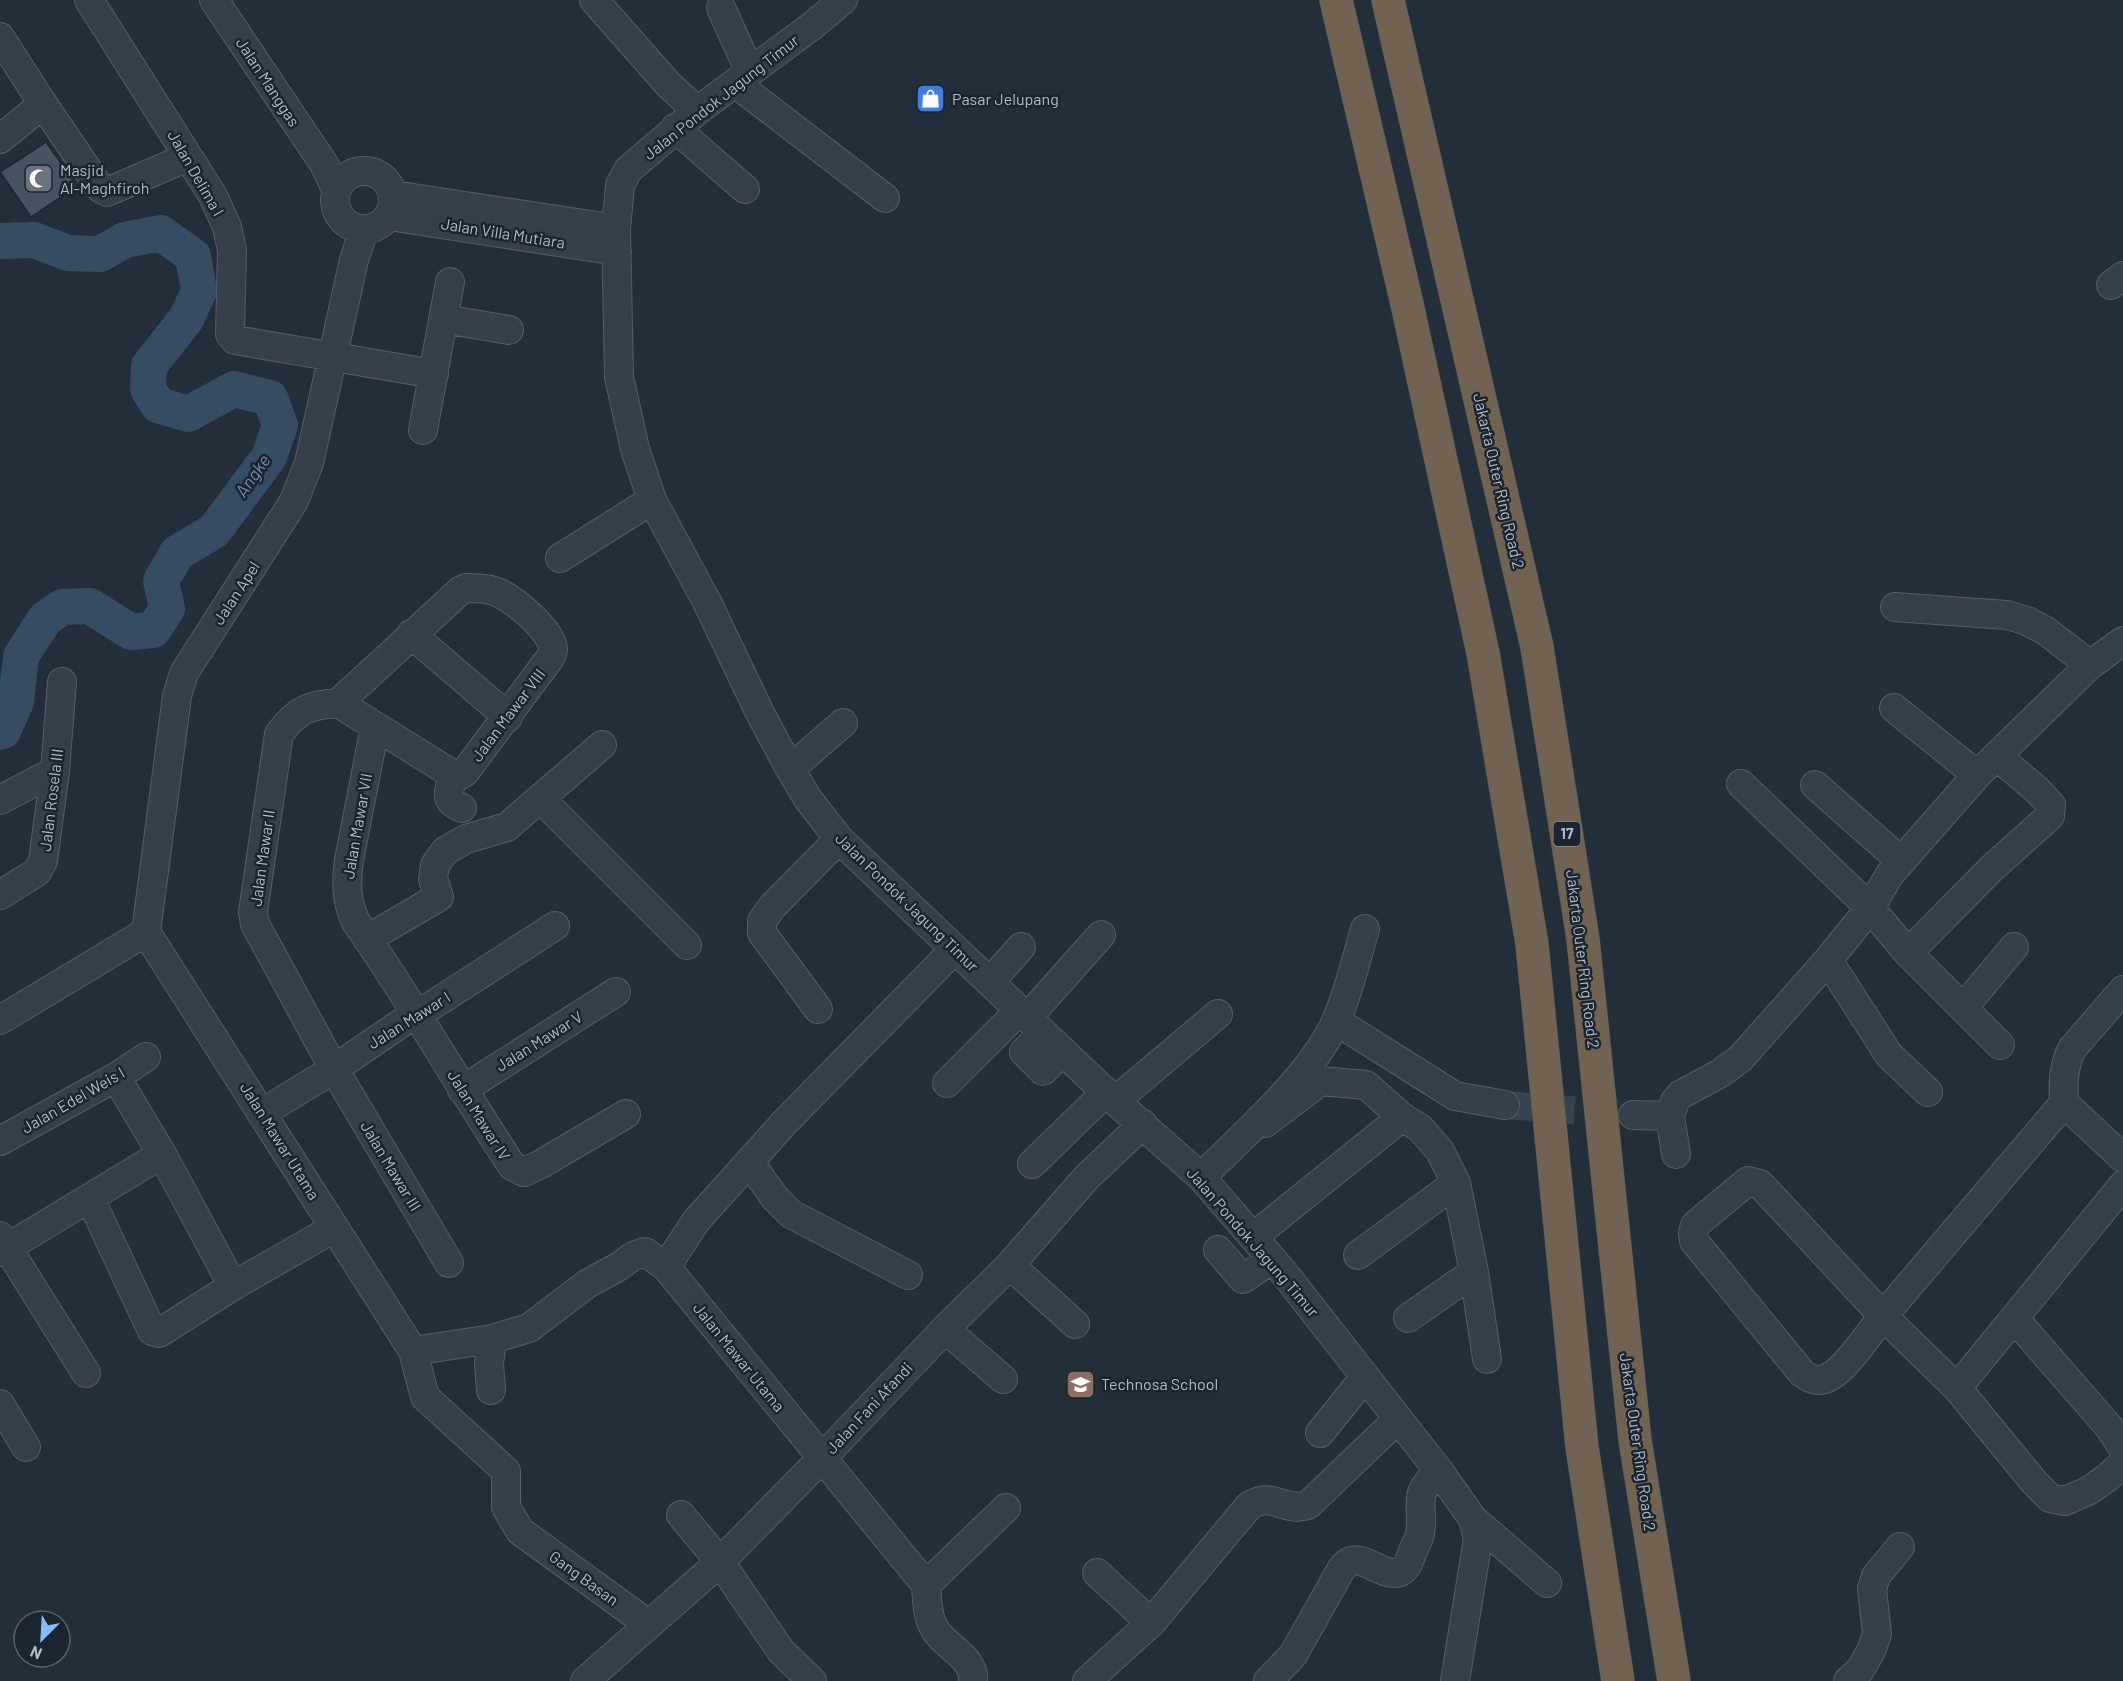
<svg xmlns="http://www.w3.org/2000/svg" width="2123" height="1681" viewBox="0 0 2123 1681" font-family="Barlow,sans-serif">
	<rect width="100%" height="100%" fill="#222f3b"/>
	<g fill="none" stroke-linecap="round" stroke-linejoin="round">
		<path stroke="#354c63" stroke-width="36" d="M0 241 34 240 68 253 100 254 125 240 161 233 193 256 199 291 186 319 149 366 148 389 158 405 188 414 234 389 270 398 280 425 269 457 214 531 177 553 161 581 167 609 153 630 131 632 90 606 62 607 45 619 21 656 16 702 3 731 0 732"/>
	</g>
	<path fill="#445462" stroke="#1d2732" stroke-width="1.5" d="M46 142 77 186 31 217 0 172Z"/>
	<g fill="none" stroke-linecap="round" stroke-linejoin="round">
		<path stroke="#374450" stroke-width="28" stroke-dasharray="28 14" stroke-linecap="butt" d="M1505 1105 1633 1115"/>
		<defs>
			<path id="minor" d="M89 0 213 196 227 227 232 250 230 334 235 340 434 374
				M214 0 324 164 336 189
				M594 0 668 84 697 111
				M843 0 812 26 697 111 628 170 620 185 616 229 619 377 635 449 652 500 707 602 760 713 790 769 808 799 839 839 1115 1101 1201 1177 1284 1273 1439 1471 1473 1519 1547 1583
				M721 8 750 72
				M0 37 43 104 100 188 107 192 188 157
				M735 83 885 198
				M675 128 745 189
				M0 139 43 104
				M335 200a29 29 0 1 1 58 0a29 29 0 1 1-58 0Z
				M393 195 616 229
				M389 216 617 251
				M2111 285 2123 276
				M444 319 509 330
				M423 430 450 282
				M560 558 652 500
				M466 588C476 588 485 588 494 591 511 596 552 630 553 649 553 651 551 656 550 658L465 772 457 777 338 703 460 591Z
				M1895 607 2007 615 2027 621 2046 631 2090 665
				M411 634 508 717
				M338 703C308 705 297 710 279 734L253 912 255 924 334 1069 449 1263
				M1894 708 1977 775
				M375 727 349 860C346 882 346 902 356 922 411 1001 459 1085 512 1166L524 1172 541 1164 626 1114
				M790 769 843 723
				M454 777C448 792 443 800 462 808
				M1741 784 1870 908 1908 953 2000 1045
				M1815 785 1901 861
				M541 799 687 945
				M0 800 55 771
				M0 895 37 872 43 861 55 771 62 682
				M146 932 413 1351 425 1397 506 1471V1507L520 1531 648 1624
				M146 932 177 696 184 673 294 501 309 463 354 260 364 230
				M367 939 439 897 433 879 435 865 445 851 466 839 507 827 602 745
				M1908 953 1992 868 2050 816 2051 805 2037 790 1997 756
				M1828 960 1889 1055 1928 1092
				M990 982 1021 947
				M2123 990 2072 1049C2063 1067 2063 1083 2064 1103L1883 1316 1957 1388 2034 1482 2050 1498 2065 1501 2090 1490 2108 1477 2123 1463
				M1963 1008 2014 947
				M818 1009 762 933V921L772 907 839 839
				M1027 1018 1101 935
				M0 1020 146 932
				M1336 1021 1455 1096 1505 1105
				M1043 1033 1024 1052 1043 1071 1063 1051
				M116 1077 162 1154 233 1286
				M947 1083 1020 1010
				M462 1090 616 992
				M1115 1101 1218 1014
				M2064 1103 2123 1158
				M262 1113 334 1069 416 1013 431 1006 555 926
				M1633 1115 1670 1116
				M1265 1123 1321 1081 1366 1085 1402 1117 1420 1128 1440 1151 1456 1183 1474 1272 1487 1359
				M0 1141 116 1077 146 1057
				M1676 1154 1670 1116 1675 1101 1680 1095 1719 1074 1740 1059 1828 960 1870 908 1890 874 1977 775 2090 665 2123 641
				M750 1163 775 1198 791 1214 908 1275
				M1032 1164 1106 1092
				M1201 1177C1243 1136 1313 1074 1336 1021 1349 992 1356 959 1365 929
				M1748 1181 1760 1184 1883 1316C1870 1332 1848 1366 1831 1376 1820 1383 1811 1380 1802 1373L1694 1241 1693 1233 1695 1225Z
				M90 1198 152 1331 159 1333 233 1286 334 1228
				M0 1236 86 1373
				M1253 1237 1402 1117
				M1218 1250 1243 1279 1272 1259
				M0 1252 162 1154
				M1358 1255 1456 1183
				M1010 1265 1075 1324
				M666 1267 696 1221 785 1122 955 949
				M1408 1318 1474 1272
				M2014 1318 2109 1427 2123 1448
				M945 1329 1003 1379
				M413 1351 492 1339 529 1328 587 1284 618 1267 633 1256 645 1252 666 1267 926 1585C927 1598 927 1614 933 1626 943 1647 975 1656 973 1681
				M1957 1388 2123 1185
				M491 1390 489 1364 492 1339
				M0 1404 26 1447
				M1320 1433 1365 1377
				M681 1515 720 1562 781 1651 812 1681
				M1097 1573 1151 1623
				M926 1585 1006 1508
				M585 1681 720 1562 822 1458 945 1329 1010 1265 1087 1177 1143 1124
				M1087 1681 1151 1623 1249 1506C1273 1490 1283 1513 1308 1505L1397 1420
				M1268 1681 1293 1655 1342 1568C1344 1566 1346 1563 1349 1562 1365 1553 1390 1585 1405 1568 1409 1564 1411 1556 1413 1551 1415 1546 1419 1539 1420 1534 1425 1503 1410 1497 1439 1471
				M1455 1681 1478 1539 1473 1519
				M1848 1681 1860 1670 1871 1651 1877 1634 1872 1589 1876 1576 1900 1547"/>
			<path id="highway" d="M1336 0 1407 304 1483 653 1532 944 1582 1447 1618 1681
				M1388 0 1537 647 1583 939 1635 1440 1674 1681"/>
		</defs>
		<use href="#minor" stroke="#535e69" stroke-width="30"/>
		<use href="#highway" stroke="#404b56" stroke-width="34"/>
		<use href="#minor" stroke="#35404b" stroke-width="28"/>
		<use href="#highway" stroke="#716252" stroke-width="33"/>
	</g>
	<defs>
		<symbol id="shop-square" viewBox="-11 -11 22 22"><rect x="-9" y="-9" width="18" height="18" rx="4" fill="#3f7fe0" stroke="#1b2530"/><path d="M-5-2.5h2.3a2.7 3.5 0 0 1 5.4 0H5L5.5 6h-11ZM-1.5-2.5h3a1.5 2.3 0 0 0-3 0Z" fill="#fff"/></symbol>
		<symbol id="mosque-square" viewBox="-11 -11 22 22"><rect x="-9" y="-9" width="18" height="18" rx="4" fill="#6b7280" stroke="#1b2530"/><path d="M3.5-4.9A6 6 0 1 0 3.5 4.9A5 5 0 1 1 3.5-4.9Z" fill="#fff"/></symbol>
		<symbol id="school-square" viewBox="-11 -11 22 22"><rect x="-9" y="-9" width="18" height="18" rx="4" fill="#8d6e63" stroke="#1b2530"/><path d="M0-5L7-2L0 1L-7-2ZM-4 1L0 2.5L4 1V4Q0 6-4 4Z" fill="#fff"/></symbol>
	</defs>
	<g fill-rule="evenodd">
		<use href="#shop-square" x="914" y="82" width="33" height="33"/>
		<use href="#mosque-square" x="22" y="162" width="33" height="33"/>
		<use href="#school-square" x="1064" y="1368" width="33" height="33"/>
	</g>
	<g text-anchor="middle" stroke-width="5" stroke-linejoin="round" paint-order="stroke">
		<rect fill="#1b2530" stroke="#838e9a" stroke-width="1.5" x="1553.5" y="822" width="27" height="24" rx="4.5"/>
		<g font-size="15" font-weight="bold" fill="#b0bbc7">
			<text x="1567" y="839">17</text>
		</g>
		<g font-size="16" fill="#b0bbc7" stroke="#1b2530">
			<text transform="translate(268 82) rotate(57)" y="6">Jalan Manggas</text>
			<text transform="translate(721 97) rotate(-38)" y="6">Jalan Pondok Jagung Timur</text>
			<text transform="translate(196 173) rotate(60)" y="6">Jalan Delima I</text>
			<text transform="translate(503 233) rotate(9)" y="6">Jalan Villa Mutiara</text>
			<text transform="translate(1499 481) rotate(77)" y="6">Jakarta Outer Ring Road 2</text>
			<text transform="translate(236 593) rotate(-57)" y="6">Jalan Apel</text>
			<text transform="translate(508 715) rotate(-53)" y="6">Jalan Mawar VIII</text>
			<text transform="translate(51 800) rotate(-83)" y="6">Jalan Rosela III</text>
			<text transform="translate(357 826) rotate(-80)" y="6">Jalan Mawar VII</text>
			<text transform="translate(262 858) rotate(-82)" y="6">Jalan Mawar II</text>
			<text transform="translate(907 902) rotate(44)" y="6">Jalan Pondok Jagung Timur</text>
			<text transform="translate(1583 959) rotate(83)" y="6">Jakarta Outer Ring Road 2</text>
			<text transform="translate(409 1020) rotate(-32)" y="6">Jalan Mawar I</text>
			<text transform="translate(539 1041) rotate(-32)" y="6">Jalan Mawar V</text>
			<text transform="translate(73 1100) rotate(-30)" y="6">Jalan Edel Weis I</text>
			<text transform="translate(479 1115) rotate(58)" y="6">Jalan Mawar IV</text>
			<text transform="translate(280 1141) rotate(58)" y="6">Jalan Mawar Utama</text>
			<text transform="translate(391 1166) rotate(59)" y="6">Jalan Mawar III</text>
			<text transform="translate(1253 1242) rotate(49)" y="6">Jalan Pondok Jagung Timur</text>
			<text transform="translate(739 1357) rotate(51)" y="6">Jalan Mawar Utama</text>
			<text transform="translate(869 1408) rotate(-47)" y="6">Jalan Fani Afandi</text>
			<text transform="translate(1638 1442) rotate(82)" y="6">Jakarta Outer Ring Road 2</text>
			<text transform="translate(584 1578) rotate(36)" y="6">Gang Basan</text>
		</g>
		<g font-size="16" fill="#b0bbc7" stroke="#1b2530" text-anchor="start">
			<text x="952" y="105">Pasar Jelupang</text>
			<text x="60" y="176">Masjid<tspan x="60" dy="18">Al-Maghfiroh</tspan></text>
			<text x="1101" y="1390">Technosa School</text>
		</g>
		<g font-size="18" font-style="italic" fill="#708fab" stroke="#1b2530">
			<text transform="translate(253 476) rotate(-55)" y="6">Angke</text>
		</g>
	</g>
	<g transform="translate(42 1639) rotate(204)"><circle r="28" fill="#1b2530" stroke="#57616c" stroke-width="1.5"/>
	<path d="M0-4.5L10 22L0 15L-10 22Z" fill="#83bcfa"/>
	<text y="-9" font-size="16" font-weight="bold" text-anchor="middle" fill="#b0bbc7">N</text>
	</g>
</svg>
